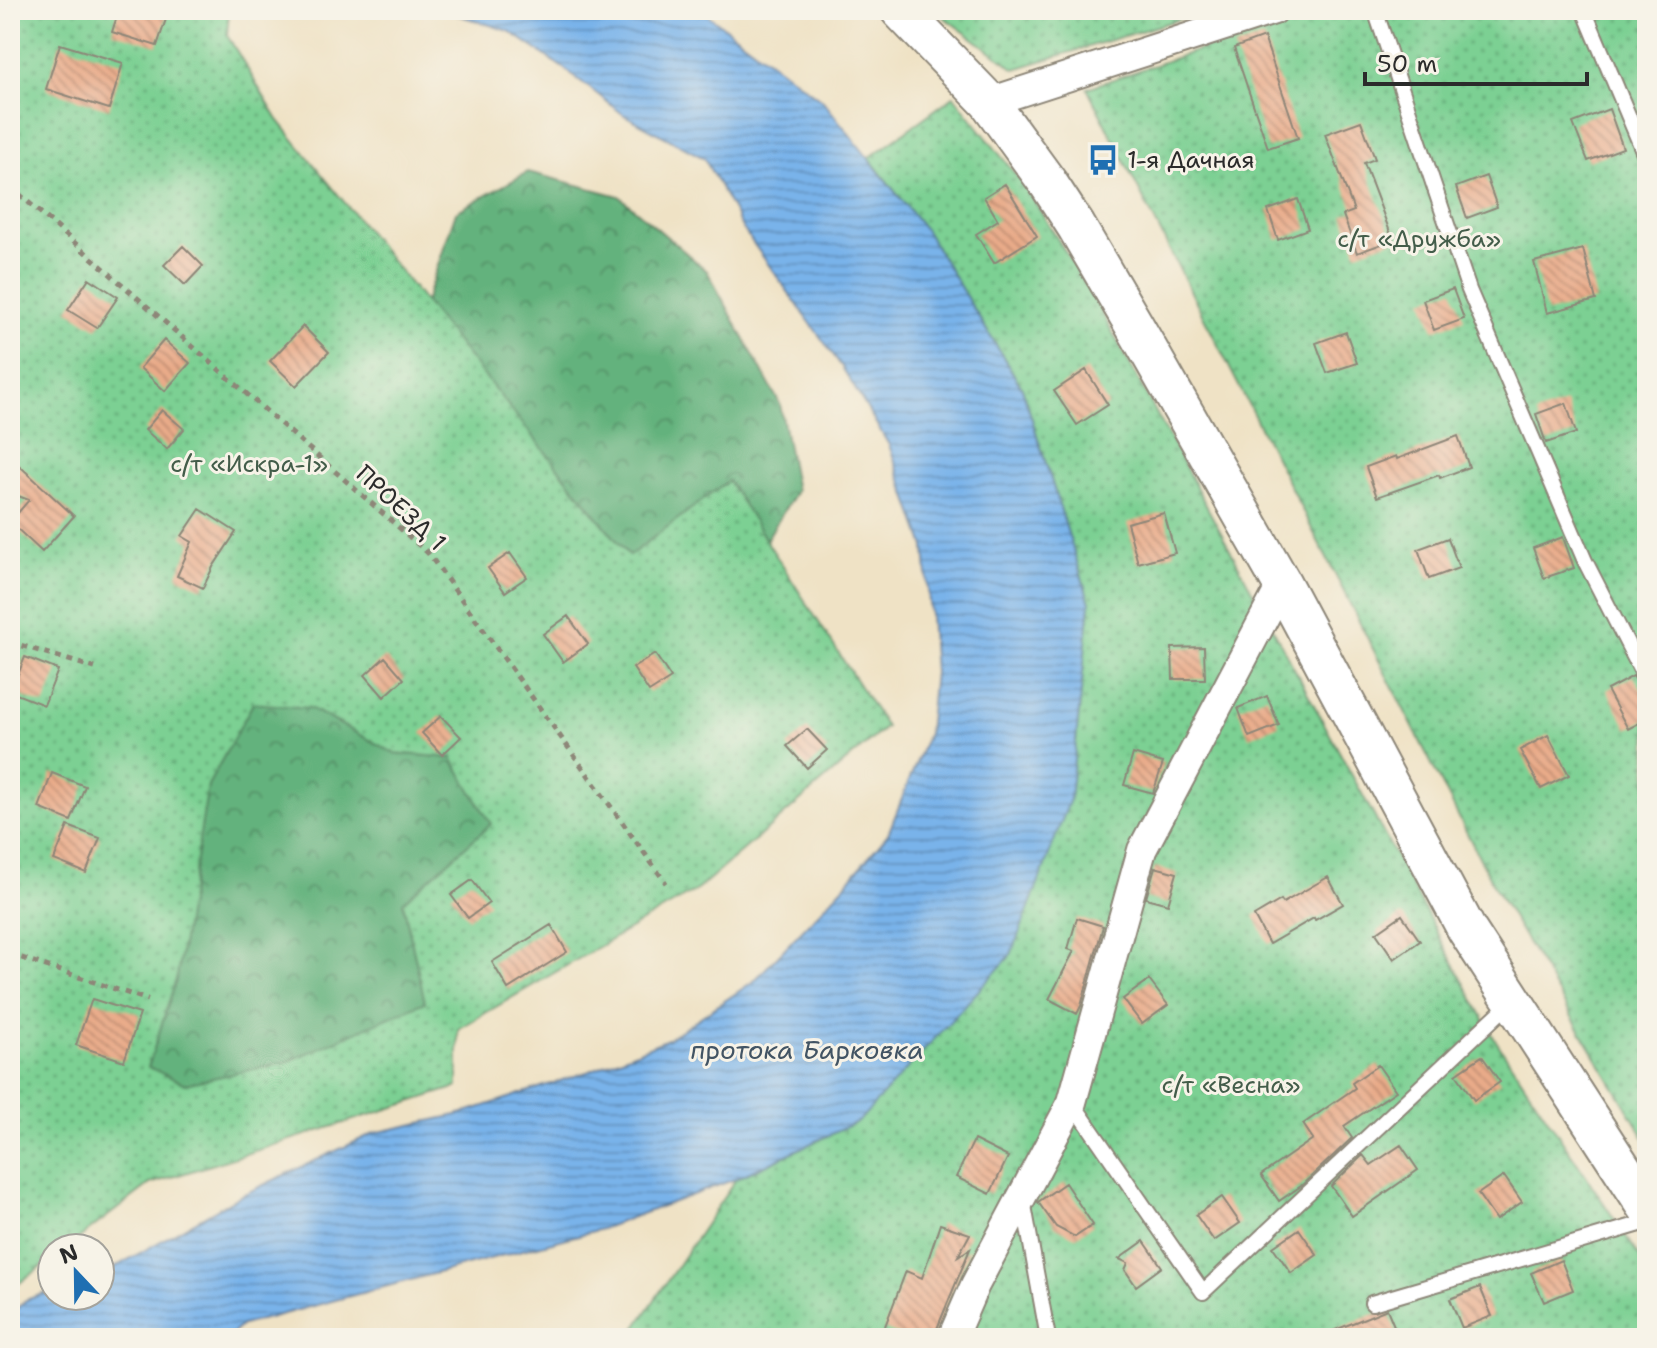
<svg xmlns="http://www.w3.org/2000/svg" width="1657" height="1348" viewBox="0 0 1657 1348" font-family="'Shantell Sans',sans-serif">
	<defs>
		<pattern id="forest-crowns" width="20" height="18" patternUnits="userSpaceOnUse" patternTransform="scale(2)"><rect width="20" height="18" fill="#64b27d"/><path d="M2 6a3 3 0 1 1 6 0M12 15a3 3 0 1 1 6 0" fill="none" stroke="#539167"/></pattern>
		<pattern id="park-dots" width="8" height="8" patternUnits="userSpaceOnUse" patternTransform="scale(2)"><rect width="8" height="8" fill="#7bd093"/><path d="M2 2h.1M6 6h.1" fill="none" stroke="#65a978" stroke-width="1.8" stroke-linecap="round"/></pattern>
		<pattern id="water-rules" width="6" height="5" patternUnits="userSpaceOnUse" patternTransform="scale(2)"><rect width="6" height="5" fill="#79b3ea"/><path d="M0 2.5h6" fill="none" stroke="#6392be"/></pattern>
		<pattern id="building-back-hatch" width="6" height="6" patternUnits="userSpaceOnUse" patternTransform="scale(2)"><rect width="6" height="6" fill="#e9ab89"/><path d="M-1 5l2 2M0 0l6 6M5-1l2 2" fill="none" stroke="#bd8b70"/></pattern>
	</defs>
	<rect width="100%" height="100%" fill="#f7f3e8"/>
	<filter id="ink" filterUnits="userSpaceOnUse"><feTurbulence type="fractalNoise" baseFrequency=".0125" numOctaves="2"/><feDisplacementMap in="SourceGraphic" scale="16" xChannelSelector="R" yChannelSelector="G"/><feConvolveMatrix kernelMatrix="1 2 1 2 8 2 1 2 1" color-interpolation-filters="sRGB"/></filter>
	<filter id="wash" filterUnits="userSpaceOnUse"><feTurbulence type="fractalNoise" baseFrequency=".006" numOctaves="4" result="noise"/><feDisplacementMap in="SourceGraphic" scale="32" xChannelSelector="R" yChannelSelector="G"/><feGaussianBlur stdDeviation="1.8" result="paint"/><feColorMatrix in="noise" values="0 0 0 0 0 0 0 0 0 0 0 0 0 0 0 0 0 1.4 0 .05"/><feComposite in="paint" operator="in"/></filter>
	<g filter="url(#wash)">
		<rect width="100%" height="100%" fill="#efe2c5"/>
		<path fill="url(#forest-crowns)" stroke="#486e54" stroke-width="2" d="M528 172 619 196 707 271 780 404 796 491 766 540 728 481 630 557 425 303 456 212Z
			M253 703 310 708 394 753 452 758 491 824 403 902 425 1002 287 1062 185 1084 148 1068 177 976 208 785Z"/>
		<path fill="url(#park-dots)" stroke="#537e5f" stroke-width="2" fill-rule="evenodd" d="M10 10H229L227 35 278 120 629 556 728 481 886 727 698 889 458 1029V1087L150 1184 66 1248H52V1259L10 1290ZM253 703 310 708 394 753 452 758 491 824 403 902 425 1002 287 1062 185 1084 148 1067 177 976 208 785Z
			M934 10H1210L1015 69Z
			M1316 10H1647V1142L1496 890 1087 88Z
			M954 96 1026 188 1094 298 1494 1038 1647 1268V1338H629L736 1179 859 1121 1070 799 1090 603 1022 388 926 231 869 158Z"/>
		<path fill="url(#water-rules)" stroke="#526f8a" stroke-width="2" d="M442 10H701L823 101 926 231 1022 388 1090 603 1070 799 1011 955 859 1121 735 1179 601 1229 242 1325 227 1338H10V1315L26 1300 52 1291V1296H100V1274L110 1270 240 1196 374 1133 457 1115 590 1071 668 1039 754 981 844 886 888 834 928 733 934 672 925 547 889 445 842 367 743 229 704 158 624 115 569 72 509 31Z"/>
		<g id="blocks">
			<path fill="url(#building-back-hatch)" d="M119 10H169L157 46 112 32Z
				M1264 37 1298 138 1268 148 1234 48Z
				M60 44 123 63 109 109 46 89Z
				M1609 109 1623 148 1588 161 1573 123Z
				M1361 121 1375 159 1364 163 1393 240 1357 253 1343 215 1354 211 1325 134Z
				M1486 176 1497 207 1467 218 1456 187Z
				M1005 184 1037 236 994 263 976 234 998 220 984 197Z
				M1298 199 1308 229 1278 240 1268 210Z
				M183 246 203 266 185 285 164 265Z
				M1583 249 1596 300 1547 313 1534 262Z
				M89 278 118 297 97 328 68 310Z
				M1453 289 1464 319 1434 330 1423 300Z
				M303 326 329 352 296 386 270 361Z
				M1346 332 1357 363 1327 373 1316 343Z
				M164 340 190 363 165 391 140 368Z
				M1086 370 1108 405 1077 425 1054 391Z
				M1566 403 1576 433 1546 443 1536 414Z
				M162 410 184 429 167 449 145 430Z
				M1458 436 1469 467 1440 478 1439 475 1377 497 1366 467 1396 456 1397 459Z
				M10 457 74 516 42 552 10 522 29 500 10 493Z
				M200 509 236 532 213 567 203 588 177 576 192 542 182 536Z
				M1164 513 1175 553 1138 563 1127 523Z
				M1563 537 1574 568 1544 578 1533 548Z
				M1448 538 1459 568 1429 579 1418 549Z
				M510 553 527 577 505 592 488 568Z
				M568 616 588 644 563 662 543 634Z
				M1204 647 1205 679H1173L1172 648Z
				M655 654 671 678 649 692 633 668Z
				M25 657 58 670 44 705 11 692Z
				M385 657 404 679 384 697 365 675Z
				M1633 676 1647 697V719L1628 729 1607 690Z
				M1267 696 1279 725 1249 737 1238 708Z
				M441 716 461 737 442 755 422 733Z
				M807 729 827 750 807 768 787 746Z
				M1548 735 1569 775 1541 789 1520 750Z
				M1133 754 1163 763 1153 793 1124 785Z
				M52 773 85 786 71 821 39 808Z
				M68 826 100 838 86 873 54 860Z
				M1155 867 1177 873 1168 904 1146 898Z
				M1328 877 1343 904 1315 920 1314 918 1269 944 1254 916 1281 900 1283 903Z
				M472 880 489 903 468 918 451 895Z
				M1402 915 1420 941 1394 959 1376 933Z
				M1077 918 1103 926 1081 1006 1077 1014 1049 999 1074 951 1068 949Z
				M551 925 567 952 508 989 492 962Z
				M1149 980 1168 1005 1142 1024 1123 999Z
				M92 999 140 1014 124 1061 76 1045Z
				M1482 1056 1500 1082 1474 1100 1456 1074Z
				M1378 1065 1396 1091 1344 1126 1352 1138 1301 1186 1279 1201 1261 1175 1313 1139 1303 1124 1355 1088 1352 1083Z
				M974 1140 1008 1157 990 1194 956 1177Z
				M1401 1145 1418 1170 1352 1216 1331 1186 1363 1155 1371 1165Z
				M1504 1176 1522 1202 1496 1220 1478 1194Z
				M1065 1183 1093 1225 1075 1237 1056 1227 1038 1202Z
				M1222 1197 1240 1223 1214 1241 1196 1215Z
				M940 1224 970 1234 958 1256 970 1249 936 1331 935 1338H907L884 1329 906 1271 922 1278Z
				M1299 1229 1317 1255 1291 1273 1273 1247Z
				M1144 1241 1162 1267 1136 1286 1125 1270 1128 1263 1119 1259Z
				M1561 1260 1573 1290 1544 1302 1531 1273Z
				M1480 1287 1492 1316 1462 1328 1450 1299Z
				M1387 1309 1399 1338H1318V1337Z"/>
		</g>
	</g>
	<g filter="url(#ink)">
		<use href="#blocks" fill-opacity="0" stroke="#8d8678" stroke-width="2"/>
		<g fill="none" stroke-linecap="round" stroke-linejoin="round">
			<defs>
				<path id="service" d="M1375 10 1469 290 1585 561 1647 682
					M1584 10 1647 160
					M1072 1102 1203 1292 1512 1001
					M1023 1200 1048 1338
					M1372 1303 1647 1222"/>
				<path id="minor" d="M989 102 1274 10
					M952 1338 975 1285 1072 1102 1142 850 1282 584"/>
				<path id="secondary" d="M900 10 989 102 1048 183 1076 226 1134 325 1282 584 1467 930 1647 1207"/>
			</defs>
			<use href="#service" stroke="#8d8678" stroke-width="18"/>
			<use href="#minor" stroke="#8d8678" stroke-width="32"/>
			<use href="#secondary" stroke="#8d8678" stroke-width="42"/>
			<path stroke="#8d8678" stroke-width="5" stroke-dasharray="6 6" stroke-linecap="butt" d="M10 186 428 553 666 883
				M10 642 95 668
				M10 954 148 1000"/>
			<use href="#service" stroke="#fff" stroke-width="14"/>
			<use href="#minor" stroke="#fff" stroke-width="28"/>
			<use href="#secondary" stroke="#fff" stroke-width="38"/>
		</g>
	</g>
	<defs>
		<symbol id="bus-bare" viewBox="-9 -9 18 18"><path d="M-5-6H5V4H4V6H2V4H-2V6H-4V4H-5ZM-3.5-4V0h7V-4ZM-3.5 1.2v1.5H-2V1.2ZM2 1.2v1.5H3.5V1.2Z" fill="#1f6fb2" stroke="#f7f3e8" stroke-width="2.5" paint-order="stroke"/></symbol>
	</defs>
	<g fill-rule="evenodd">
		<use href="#bus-bare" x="1081" y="138" width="44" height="44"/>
	</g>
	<g text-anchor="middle" stroke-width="6" stroke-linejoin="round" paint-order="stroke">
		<g font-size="24" fill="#2b2b2b" stroke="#f7f3e8" text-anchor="start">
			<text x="1127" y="168">1-я Дачная</text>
		</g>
		<g font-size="24" fill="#435d4a" stroke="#f7f3e8">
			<text x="1419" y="247">с/т «Дружба»</text>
			<text x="249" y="472">с/т «Искра-1»</text>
			<text x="1231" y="1093">с/т «Весна»</text>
		</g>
		<g font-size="24" fill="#2b2b2b" stroke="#f7f3e8">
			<text transform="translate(401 508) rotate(43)" y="8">ПРОЕЗД 1</text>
		</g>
		<g font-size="26" font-style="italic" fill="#425464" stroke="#f7f3e8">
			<text x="807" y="1059">протока Барковка</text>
		</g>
	</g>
	<rect width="1657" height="1348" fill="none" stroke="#f7f3e8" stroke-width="40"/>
	<g transform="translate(76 1272) rotate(338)"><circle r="38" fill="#f7f3e8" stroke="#a5a39c" stroke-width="2"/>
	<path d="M0-6L14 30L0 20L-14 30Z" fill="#1f6fb2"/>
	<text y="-12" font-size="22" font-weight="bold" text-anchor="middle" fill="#2b2b2b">N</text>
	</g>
	<path d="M1365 72v12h222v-12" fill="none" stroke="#2b2b2b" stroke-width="4"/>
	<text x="1377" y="72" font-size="24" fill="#2b2b2b" stroke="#f7f3e8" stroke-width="6" paint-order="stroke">50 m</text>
</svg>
